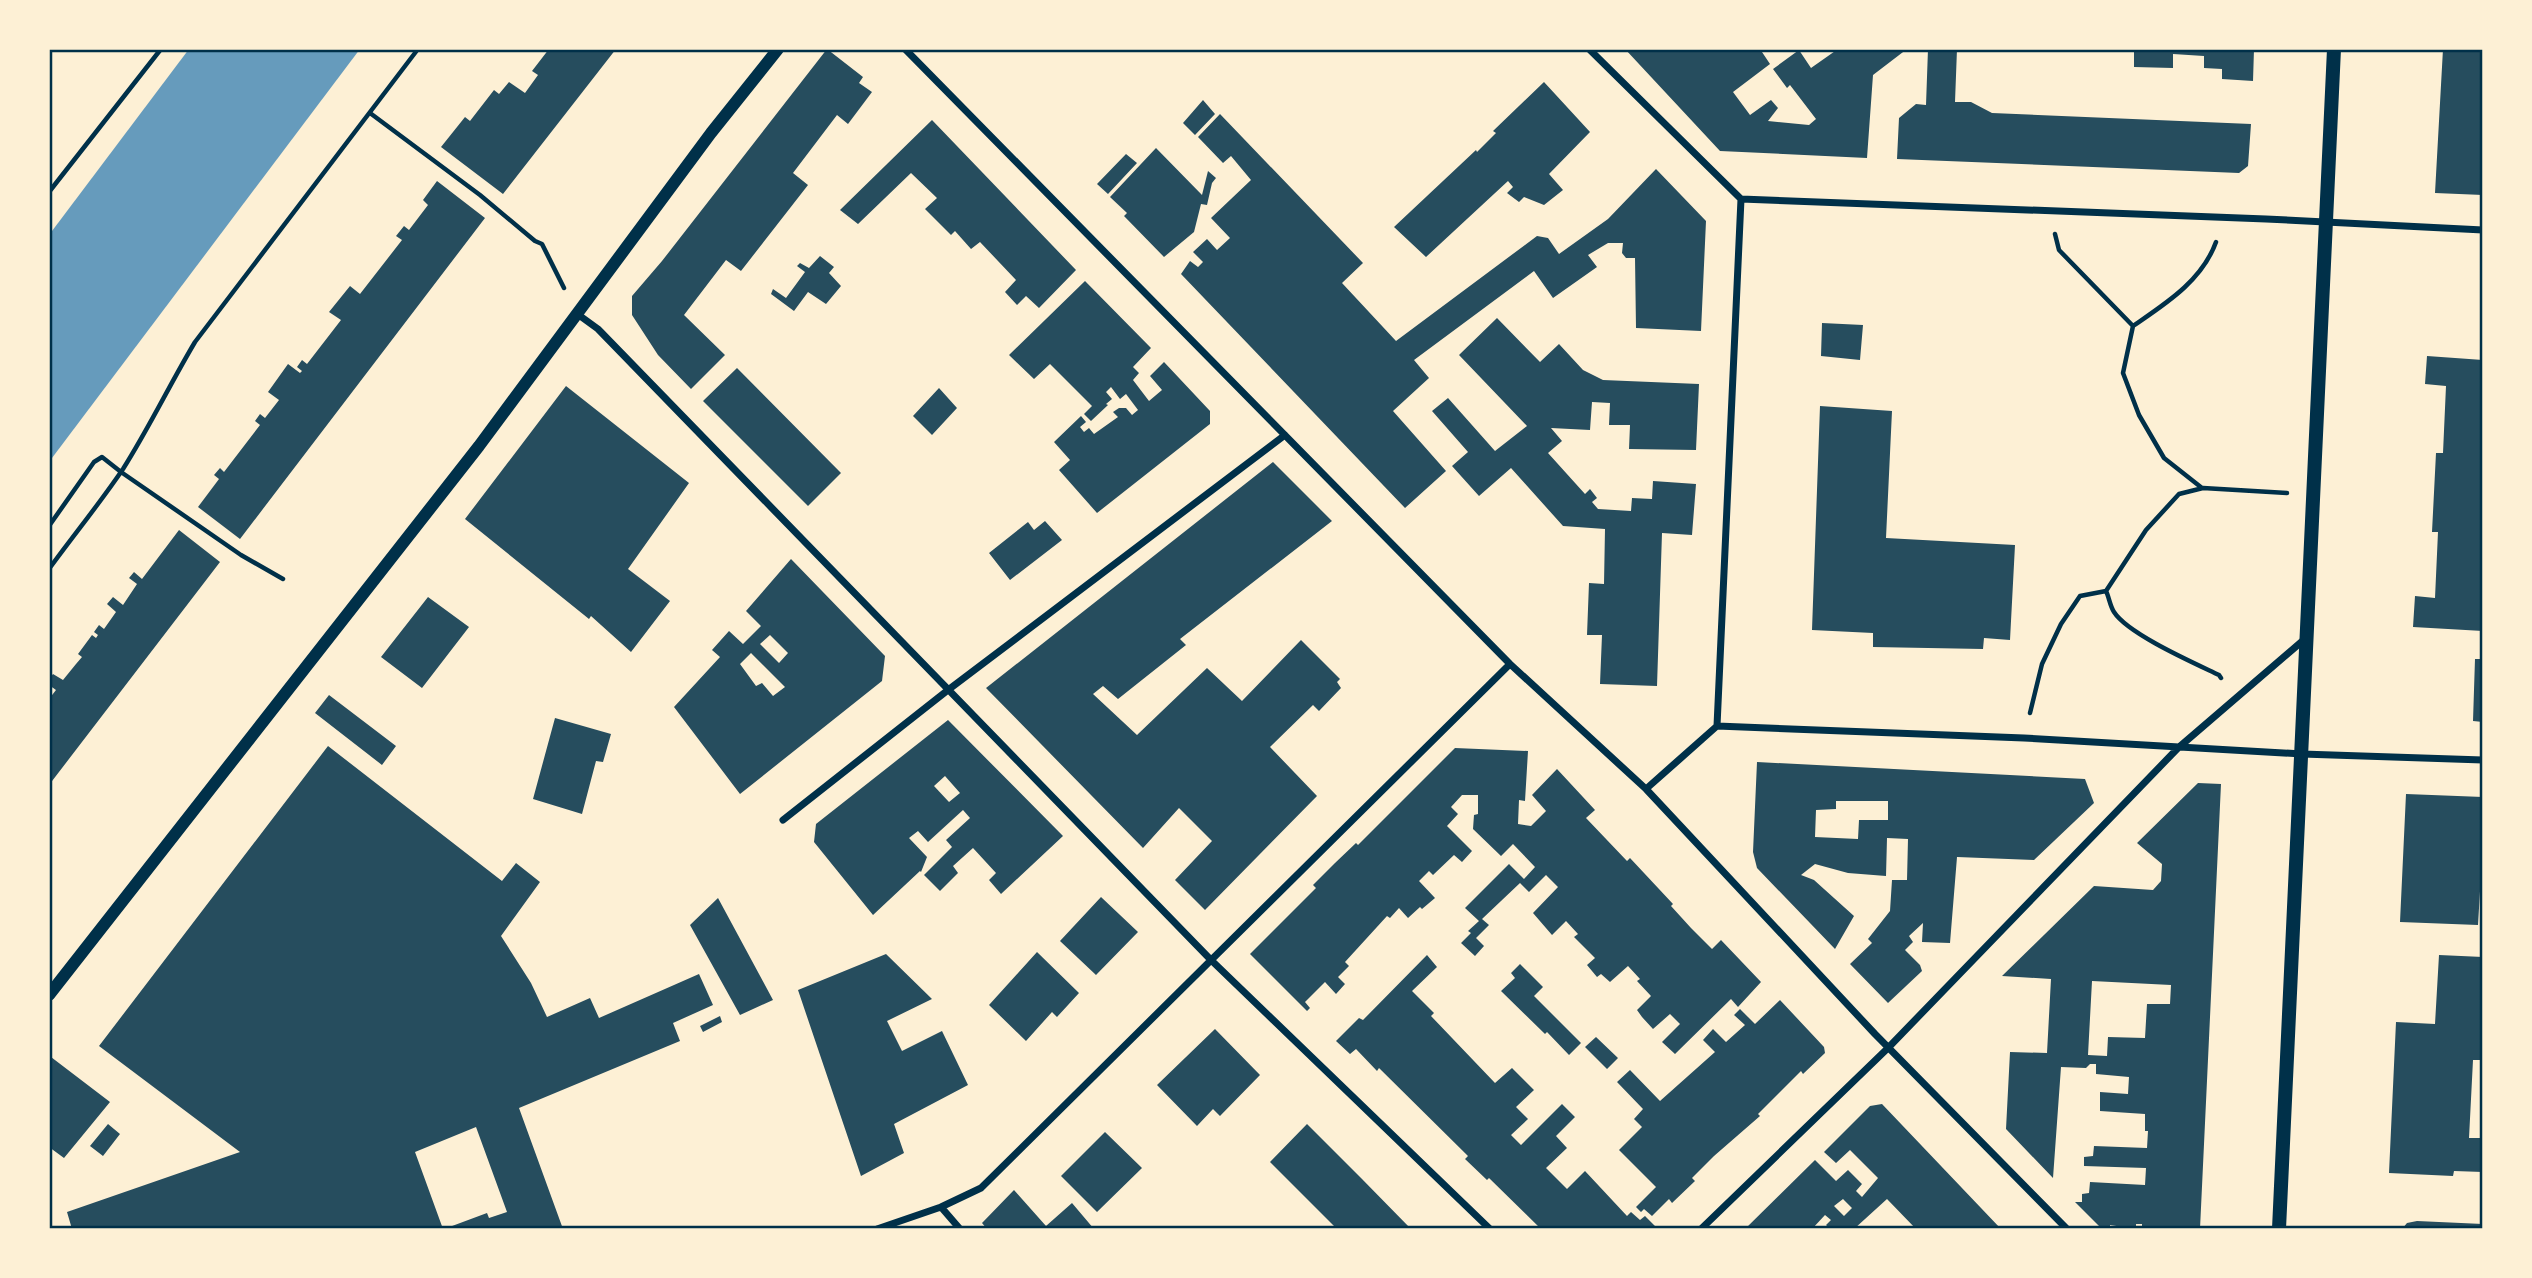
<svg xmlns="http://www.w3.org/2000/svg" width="2532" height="1278" viewBox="0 0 2532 1278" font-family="Karla,sans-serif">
	<rect width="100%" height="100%" fill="#fdf0d5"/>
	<path fill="#669bbc" d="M189 49H360L49 462V235Z"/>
	<path fill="#264d5e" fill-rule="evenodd" d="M549 49H616L503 194 441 147 465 117 470 121 494 90 499 94 509 82 525 93 538 75 532 71Z
		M827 49 863 77 859 83 872 92 848 124 837 115 793 173 808 185 741 271 726 260 684 315 725 355 691 389 658 355 632 315V296L662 261Z
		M1625 49H1760L1770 64 1733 92 1750 115 1771 100 1778 108 1768 121 1809 125 1816 119 1790 85 1787 88 1773 69 1799 50 1811 68 1838 49H1907L1873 75 1867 158 1720 151Z
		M1928 49H1957L1955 102H1971L1992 113 2251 124 2248 166 2239 173 1897 159 1899 118 1916 104 1926 105Z
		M2134 49H2254L2253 81 2222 79V69L2204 68V56L2173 54V68L2134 67Z
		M2443 49H2483V195L2435 193Z
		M1544 82 1590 132 1549 174 1563 190 1544 205 1524 197 1519 202 1507 193 1513 187 1508 181 1426 257 1394 227 1476 150 1477 152 1496 133 1493 131Z
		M1203 100 1215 114 1195 135 1183 123Z
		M1220 114 1363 263 1342 283 1396 341 1537 236 1548 238 1559 254 1608 219 1656 169 1706 221 1701 331 1636 328 1635 258H1626L1622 253 1623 243H1608L1588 255 1597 267 1553 298 1534 271 1414 360 1429 378 1393 411 1446 471 1405 508 1181 274 1190 261 1198 267 1203 262 1193 252 1207 239 1217 250 1230 238 1211 218 1251 180 1231 156 1223 163 1198 137Z
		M932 120 1076 270 1039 308 1026 296 1017 305 1005 292 1016 280 980 242 971 249 955 231 951 235 925 209 937 198 911 173 858 224 840 210Z
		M1156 148 1202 195 1208 171 1216 178 1212 183 1207 205 1201 204 1194 232 1164 257 1124 216 1127 213 1110 197Z
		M1126 154 1137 163 1108 194 1097 184Z
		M437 181 485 218 240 539 198 507 219 479 214 475 220 468 224 472 260 425 255 421 260 414 265 418 279 400 268 392 288 364 300 373 302 371 297 367 302 360 307 364 341 320 329 312 350 286 360 294 402 240 396 236 404 226 409 230 428 205 423 200Z
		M820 256 834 267 829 273 841 286 826 304 808 292 794 311 771 294 773 289 786 298 805 272 797 266 800 263 809 268Z
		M1085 281 1151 348 1133 367 1139 373 1133 380 1149 401 1162 390 1150 376 1164 362 1210 411V424L1097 513 1059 470 1070 460 1054 442 1081 416 1086 422 1080 427 1084 432 1089 428 1094 434 1118 417 1113 412 1119 408H1126L1132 415 1138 410 1126 394 1120 399 1111 387 1106 392 1112 399 1106 404 1108 405 1091 421 1084 414 1092 406 1050 364 1034 379 1009 355Z
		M1497 318 1540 362 1559 344 1583 370 1603 380 1699 384 1696 450 1629 449 1630 425H1609L1610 403 1592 402 1590 430 1551 428 1562 441 1548 453 1585 494 1590 489 1597 498 1592 502 1598 509 1631 511 1632 498 1652 499 1653 481 1696 484 1692 535 1662 533 1657 686 1600 684 1602 635H1587L1589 583 1604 584 1605 529 1563 526 1511 468 1479 496 1452 466 1468 452 1432 411 1448 398 1495 451 1527 426 1459 355Z
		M1822 323 1863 325 1860 360 1821 356Z
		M2427 356 2483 360V631L2413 627 2415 596 2435 598 2438 532H2432L2436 453H2443L2446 386 2425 384Z
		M737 368 841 473 808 506 703 401Z
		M566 386 689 483 628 569 670 601 631 652 591 616 589 619 465 519Z
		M939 388 957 408 932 435 913 416Z
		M1820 406 1892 411 1886 538 2015 545 2010 640 1984 638 1983 649 1873 647V633L1812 630Z
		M1273 462 1332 521 1180 639 1186 645 1118 699 1103 686 1093 694 1137 735 1207 668 1242 701 1301 640 1340 679 1337 682 1341 688 1319 711 1313 705 1270 747 1317 796 1205 910 1175 880 1212 841 1179 808 1143 848 986 688Z
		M1045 521 1062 540 1010 580 989 553 1028 522 1034 530Z
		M179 530 220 562 49 785V699L56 690 49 685V679L53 674 63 680 76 664 82 657 78 654 92 635 96 638 98 635 94 632 99 625 104 629 116 612 107 604 113 597 123 605 137 584 129 578 134 572 142 579Z
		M791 559 885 656 882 681 740 794 674 707 720 657 712 650 729 631 743 644 761 626 746 611ZM770 635 788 653 779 663 760 644ZM751 653 785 687 773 696 762 683 756 686 740 664Z
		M428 597 469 627 422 688 381 657Z
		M2475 659H2483V722L2473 721Z
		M329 695 396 746 382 765 315 713Z
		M555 718 611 734 603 762 596 761 582 814 533 799Z
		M948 720 1063 836 1001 894 989 880 996 873 973 848 953 866 958 873 940 891 924 875 952 847 946 840 970 818 963 810 928 842 918 831 909 838 927 857 921 872 920 871 873 915 814 842 816 824ZM945 776 960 793 949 802 934 786Z
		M328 746 502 881 516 863 540 882 501 936 531 983 547 1017 590 998 599 1018 699 974 713 1005 673 1023 680 1041 519 1108 563 1229H444L487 1213 489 1218 507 1212 476 1127 415 1152 443 1229H72L67 1212 240 1152 99 1046Z
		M1455 748 1528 751 1525 801 1519 800 1518 824 1531 826 1546 811 1532 795 1557 769 1595 810 1586 818 1627 861 1630 858 1673 904 1671 906 1691 928 1712 949 1721 940 1761 982 1738 1007 1731 999 1675 1054 1662 1042 1680 1024 1670 1014 1653 1029 1642 1017 1637 1010 1651 996 1637 981 1640 979 1628 966 1610 982 1601 974 1597 977 1587 965 1595 958 1574 937 1578 934 1566 921 1552 935 1533 913 1558 887 1546 875 1529 892 1520 883 1482 919 1489 925 1476 938 1484 946 1475 956 1461 943 1471 933 1468 931 1479 921 1465 908 1509 864 1524 879 1535 867 1513 844 1501 856 1473 829 1474 815 1478 814V795H1462L1451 807 1458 814 1447 826 1472 851 1462 862 1454 855 1433 875 1429 871 1419 881 1435 898 1422 909 1420 907 1408 918 1399 908 1390 918 1387 916 1345 962 1349 966 1338 977 1345 984 1336 994 1325 982 1305 1002 1310 1008 1307 1011 1250 954 1316 888 1313 885 1335 863 1356 843 1358 845Z
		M1757 762 2085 779 2094 803 2034 860 1957 857 1950 943 1922 942 1923 923 1909 936 1913 942 1905 950 1920 965 1922 971 1888 1003 1850 964 1872 943 1868 939 1890 911 1892 880H1907L1908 839 1887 838 1886 876 1848 873 1815 864 1801 875 1814 880 1854 916 1835 949 1757 868 1753 852ZM1836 801H1888V820H1859L1858 839 1815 837 1816 810 1836 809Z
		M2198 783 2221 784 2200 1229H2142V1224H2136V1229L2110 1225V1229H2102L2075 1202H2082V1194L2089 1193 2090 1182 2145 1185 2146 1168 2084 1166V1157L2093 1156 2094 1146 2147 1148 2148 1131H2145V1114L2100 1111V1092L2128 1094 2129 1077 2096 1074V1064H2090L2086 1068 2061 1067 2053 1178 2006 1129 2010 1052 2047 1053 2051 979 2002 976 2094 886 2153 890 2161 881 2162 864 2137 843ZM2092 981 2171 985 2170 1004H2147L2145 1038 2108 1037 2107 1056 2088 1055Z
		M2406 794 2483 797V874H2481L2478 925 2400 922Z
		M1101 897 1138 932 1096 975 1060 941Z
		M718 898 773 1000 740 1015 690 925Z
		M1037 952 1079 993 1057 1017 1052 1012 1026 1041 989 1005Z
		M886 954 932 999 887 1021 902 1051 942 1031 968 1085 894 1124 904 1153 861 1176 798 990Z
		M1427 955 1437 967 1412 991 1434 1013 1431 1016 1495 1083 1512 1068 1534 1090 1516 1107 1528 1119 1511 1135 1521 1145 1562 1104 1575 1117 1556 1136 1567 1148 1546 1168 1567 1189 1585 1171 1627 1216 1631 1212 1640 1220 1645 1216 1658 1229H1541L1489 1178 1487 1180 1465 1159 1468 1156 1379 1068 1377 1071 1356 1049 1350 1054 1336 1041 1359 1018 1363 1020Z
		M2439 955 2483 957V1060H2473L2469 1138H2483V1172L2454 1171 2453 1176 2389 1173 2396 1022 2435 1024Z
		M1520 964 1543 987 1534 996 1581 1043 1569 1055 1547 1032 1545 1034 1501 991 1515 978 1511 973Z
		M1780 1000 1824 1047 1825 1053 1803 1074 1801 1071 1758 1114 1760 1116 1714 1156 1692 1178 1695 1181 1672 1203 1669 1199 1652 1216 1644 1209 1641 1212 1636 1207 1656 1187 1619 1150 1642 1127 1634 1119 1643 1109 1617 1082 1630 1070 1660 1101 1715 1052 1703 1040 1713 1029 1726 1042 1745 1025 1734 1015 1740 1009 1755 1024Z
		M720 1016 722 1022 703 1032 700 1026Z
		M1215 1029 1260 1075 1220 1116 1213 1109 1197 1126 1157 1085Z
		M1596 1037 1618 1058 1607 1069 1585 1047Z
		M51 1057 110 1102 64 1158 49 1147V1060Z
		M1882 1104 2001 1229H1916L1887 1199 1854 1229H1830L1826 1225 1831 1220 1825 1215 1812 1229H1745L1815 1160 1836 1181 1848 1170 1862 1184 1856 1191 1862 1197 1878 1178 1850 1150 1836 1163 1824 1152 1870 1106ZM1843 1199 1852 1208 1844 1216 1834 1206Z
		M108 1124 120 1134 103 1156 90 1146Z
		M1307 1124 1362 1179 1411 1229H1337L1270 1162Z
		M1105 1132 1142 1168 1097 1212 1061 1176Z
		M1014 1190 1046 1226 1072 1203 1094 1229H987L982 1223Z
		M2417 1221 2483 1224V1229H2402L2407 1223Z"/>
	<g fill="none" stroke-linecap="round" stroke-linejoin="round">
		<path stroke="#003049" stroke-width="4.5" d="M370 113 480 195 535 241 542 244 564 288
			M49 192 161 49
			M2055 234 2059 250 2133 326 2123 373 2139 415 2164 458 2202 488
			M2133 326C2165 304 2202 281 2216 242
			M49 526 94 462 102 457 121 472 241 555 283 579
			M49 569C73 536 100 503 123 469 149 428 170 384 195 342L418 49
			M2106 591C2109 597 2110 606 2114 612 2128 634 2194 663 2219 675L2221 678
			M2030 713 2042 664 2061 624 2080 596 2106 591 2146 530 2179 494 2203 488 2287 493"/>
		<path stroke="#003049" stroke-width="7" d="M905 49 1510 664 1646 789 1875 1034 2067 1229
			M1589 49 1741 199
			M1741 199 2266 219 2483 230
			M576 313 598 329 1211 960 1490 1229
			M1717 726 1741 199
			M1646 789 1717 726 2024 738 2302 754 2483 760
			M783 820 948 690 1285 435
			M941 1207 960 1229
			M877 1229 941 1207 981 1188 1510 664
			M1701 1229 1888 1048 2178 748 2306 638"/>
		<path stroke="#003049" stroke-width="12" d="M49 995 479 446 711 133 778 49"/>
		<path stroke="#003049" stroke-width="14" d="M2279 1229 2334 49"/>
	</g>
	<rect width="2532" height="1278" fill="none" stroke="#fdf0d5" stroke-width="102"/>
	<rect x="51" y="51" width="2430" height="1176" fill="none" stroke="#003049" stroke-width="2.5"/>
</svg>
